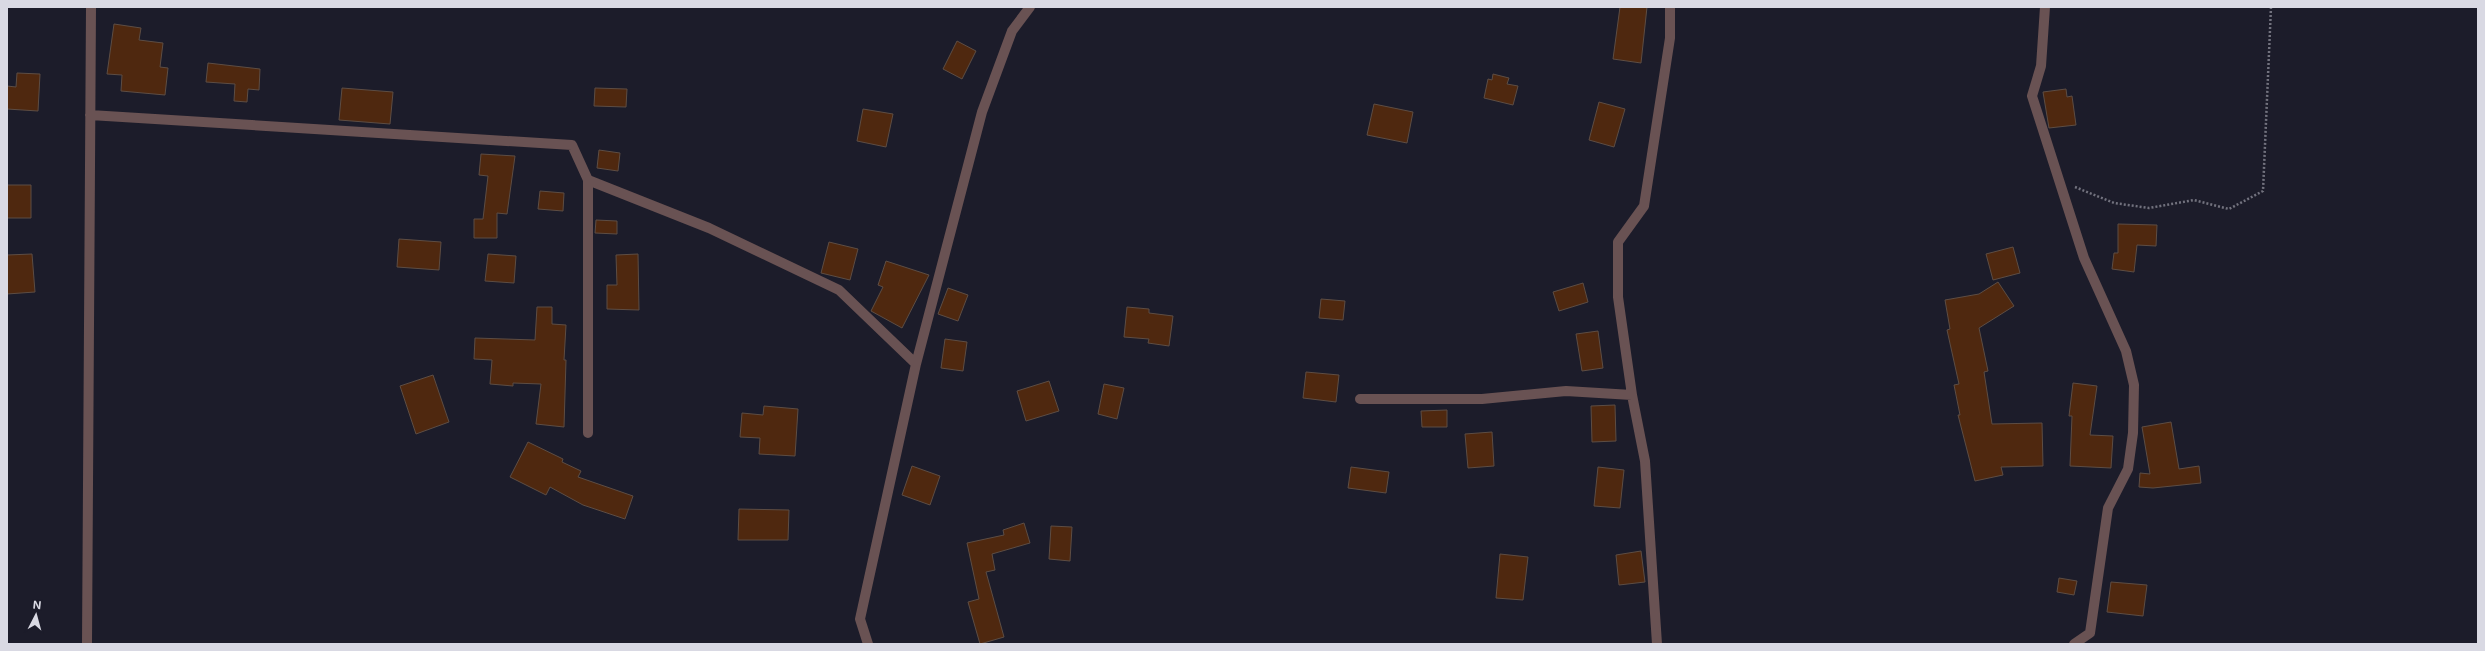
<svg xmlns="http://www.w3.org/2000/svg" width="2485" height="651" viewBox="0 0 2485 651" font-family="Inter,sans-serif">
	<rect width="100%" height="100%" fill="#1c1c2a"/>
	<path fill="#4f280f" stroke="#5d4d44" d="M1620 7H1647L1641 63 1613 59Z
		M114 24 141 28 139 40 163 43 160 67 168 68 165 95 121 91 122 75 107 74Z
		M957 41 976 51 962 79 943 69Z
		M208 63 260 69 259 90 248 89 247 102 234 101 235 84 206 82Z
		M17 73 40 74 38 111 7 109V86L16 87Z
		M1493 74 1509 78 1507 84 1518 86 1513 105 1484 98 1488 79 1492 80Z
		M342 88 393 92 390 124 339 120Z
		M595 88 627 89 626 107 594 106Z
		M2066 89 2067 97 2072 96 2076 125 2049 128 2043 92Z
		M1599 102 1625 109 1614 147 1589 140Z
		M1374 104 1413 112 1407 143 1367 135Z
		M863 109 893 114 886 147 857 141Z
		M599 150 620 153 618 171 597 168Z
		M481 154 515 156 507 214 497 213V238H474V219H483L488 176 479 175Z
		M7 185H31V218H7Z
		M540 191 564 193 563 211 538 209Z
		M596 220 617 221V234L595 233Z
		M2118 224 2157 225 2156 246 2137 245 2134 272 2112 269 2114 253H2118Z
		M399 239 441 242 439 270 397 267Z
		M829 242 858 249 850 280 821 273Z
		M2013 247 2020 273 1993 280 1986 254Z
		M32 254 35 292 7 294V255Z
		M488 254 516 256 514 283 485 281Z
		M638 254 639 310 607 309V285H617L616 255Z
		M886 261 929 275 902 328 871 311 883 287 878 285Z
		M1998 282 2014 306 1979 328 1988 371 1984 372 1992 424 2042 423 2043 466 2001 467 2003 475 1975 481 1958 415H1960L1954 385 1959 384 1947 330 1950 329 1945 300 1979 294Z
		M1583 283 1588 302 1559 311 1553 292Z
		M948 288 968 295 958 321 938 314Z
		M1321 299 1345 301 1343 320 1319 318Z
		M537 307H552V324L566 325 564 360H566L564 427 536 424 541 384 513 383V386L490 384 492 360 474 359 475 338 535 340Z
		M1127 307 1149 309V313L1173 316 1169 346 1148 343 1149 339 1124 337Z
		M1598 331 1603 368 1582 371 1576 334Z
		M945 339 967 342 963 371 941 368Z
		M1306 372 1339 375 1336 402 1303 398Z
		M433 375 449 422 416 434 400 386Z
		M1049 381 1059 411 1026 421 1017 391Z
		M2073 383 2097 386 2090 435 2113 436 2111 468 2070 466 2072 416H2069Z
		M1104 384 1124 388 1117 419 1098 414Z
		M1615 405 1616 441 1592 442 1591 406Z
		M764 406 798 409 795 456 759 454 760 438 740 437 742 413 763 415Z
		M1447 410V427H1422L1421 411Z
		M2171 422 2179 469 2199 466 2201 483 2153 488 2139 487 2140 473 2150 474 2142 427Z
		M1492 432 1494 466 1468 468 1465 434Z
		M528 442 563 459 562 462 581 471 578 477 633 496 625 519 583 505 550 487 546 495 510 477Z
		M912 466 940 476 930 505 902 495Z
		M1351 467 1389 472 1386 493 1348 488Z
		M1598 467 1624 470 1620 508 1594 506Z
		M739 509 789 510 788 540H738Z
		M1024 523 1030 543 992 554 995 570 986 572 1004 637 980 644 968 602 979 599 967 543 1004 535 1003 530Z
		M1051 526 1072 527 1070 561 1049 559Z
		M1641 551 1645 582 1619 585 1616 555Z
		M1500 554 1528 557 1523 600 1496 598Z
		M2059 578 2077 581 2074 595 2057 592Z
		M2111 582 2147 585 2143 616 2107 612Z"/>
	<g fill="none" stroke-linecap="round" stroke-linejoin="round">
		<path stroke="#72727e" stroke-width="2.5" stroke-dasharray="2 2" stroke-linecap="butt" d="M2075 187 2114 203 2149 208 2194 200 2229 209 2263 191 2271 7"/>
		<path stroke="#695253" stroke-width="10" d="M2045 7 2041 66 2032 96 2084 258 2126 351 2134 385 2133 433 2128 469 2108 508 2090 633 2074 644
			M90 115 572 145 588 180V433
			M588 180 709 228 839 290 916 364 860 619 868 644
			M916 364 982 112 1012 31 1030 7
			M1360 399H1482L1566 391 1632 395
			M87 644 91 7
			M1657 644 1645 461 1632 395 1618 297V242L1644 206 1670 38V7"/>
	</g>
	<rect width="2485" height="651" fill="none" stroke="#d9d9e3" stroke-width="16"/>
	<g transform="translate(36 615) rotate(6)" stroke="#1c1c2a" stroke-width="3" paint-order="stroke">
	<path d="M0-3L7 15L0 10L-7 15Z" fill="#d9d9e3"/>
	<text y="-6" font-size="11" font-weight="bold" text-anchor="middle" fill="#d9d9e3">N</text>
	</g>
</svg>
